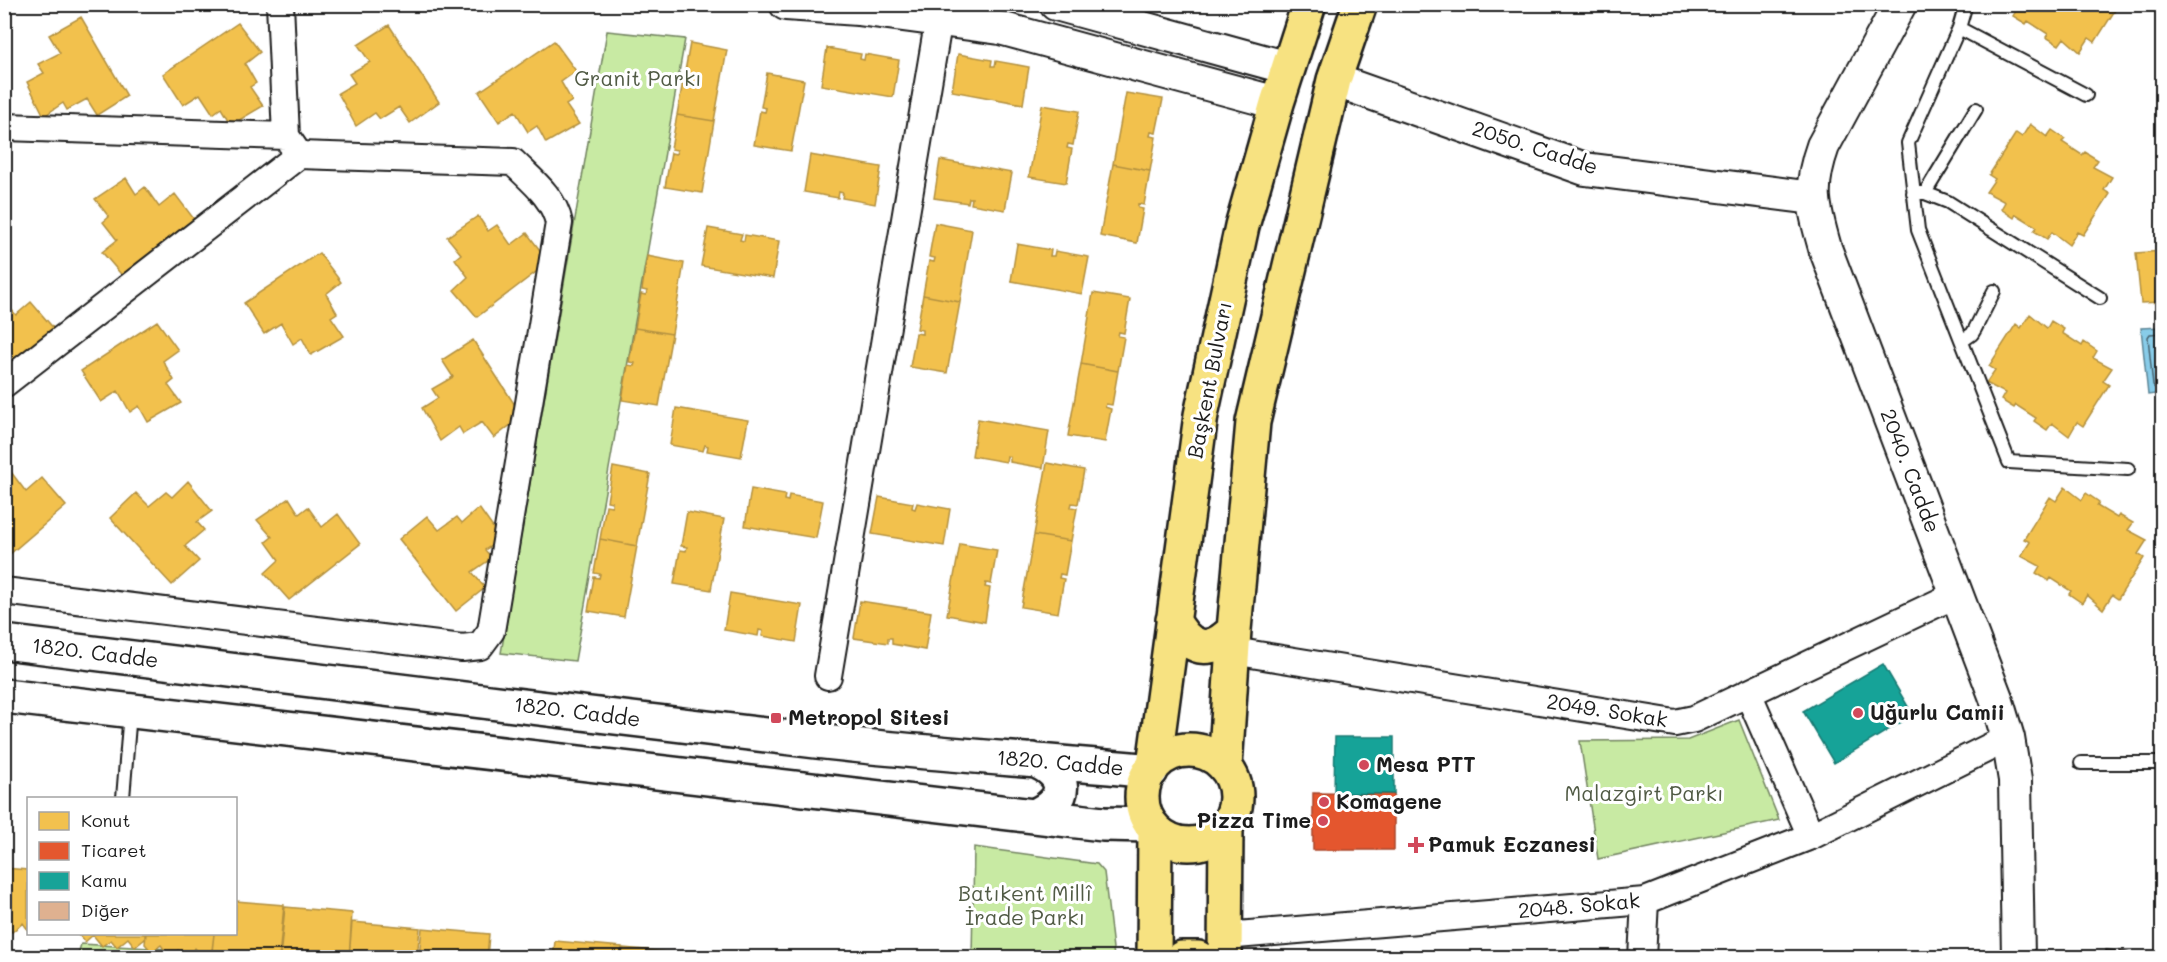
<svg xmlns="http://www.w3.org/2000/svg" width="2167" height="962" viewBox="0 0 2167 962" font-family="Mali,sans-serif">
	<rect width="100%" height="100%" fill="#fff"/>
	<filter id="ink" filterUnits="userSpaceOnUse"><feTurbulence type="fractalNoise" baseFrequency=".0167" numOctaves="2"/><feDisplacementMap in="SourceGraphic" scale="12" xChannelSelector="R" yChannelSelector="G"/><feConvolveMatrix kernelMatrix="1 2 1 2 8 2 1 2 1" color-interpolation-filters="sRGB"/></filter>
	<g filter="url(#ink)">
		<path fill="#c8eaa3" stroke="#728360" stroke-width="1.5" d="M607 31 685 39 575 661 501 653Z
			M1739 720 1779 820 1598 859 1580 741 1688 740Z
			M974 847 1097 864 1104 872 1114 957H972Z
			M81 944 202 951 206 957 77 958Z"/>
		<path fill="#88cce9" stroke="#5d8697" stroke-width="1.5" d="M2162 327V393L2148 395 2141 328Z"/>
		<path fill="#f2c14e" stroke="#b2903f" stroke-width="1.5" d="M2011 4H2119L2095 42 2089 38 2080 52 2064 38 2059 45 2046 37 2048 34 2028 21 2026 24 2013 16 2017 9Z
			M81 17 127 96 97 115 87 99 67 110 63 103 44 116 27 82 44 73 38 64 60 53 49 35Z
			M238 23 260 52 245 64 256 83 250 87 263 106 231 125 221 108 213 114 200 94 183 105 163 74Z
			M389 25 439 102 410 123 399 107 380 119 375 113 356 126 338 93 355 83 349 74 370 62 358 45Z
			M554 41 576 71 561 82 572 101 566 105 579 124 546 143 537 126 528 132 515 111 499 122 479 92Z
			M690 43 727 50 714 121 677 115 683 81 689 82V78L684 77Z
			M827 48 861 54 860 59 864 60 865 54 899 60 893 97 821 85Z
			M958 54 992 60 991 66H995L996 61 1029 67 1023 104 952 91Z
			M767 73 804 80 791 151 754 145 760 111 765 112 766 108 761 107Z
			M1126 93 1163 99 1156 133 1151 132 1150 136 1156 137 1150 171 1113 164Z
			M1042 105 1079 111 1073 145 1068 144 1067 148 1072 149 1066 183 1029 177Z
			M677 115 714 121 702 193 665 187 671 153 676 154 677 150 671 149Z
			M2030 124 2047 137 2052 130 2065 139 2062 142 2082 155 2085 152 2098 160 2093 167 2112 177 2104 190 2110 194 2083 235 2077 232 2069 245 2052 232 2047 239 2034 231 2037 227 2016 214 2014 218 2001 209 2005 202 1986 192 1995 179 1989 175 2016 133 2022 137Z
			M810 155 881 167 875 204 842 198 843 193 839 192 838 198 804 192Z
			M940 160 1012 173 1005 210 971 204 972 198H969L968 203 934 198Z
			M1113 164 1150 171 1144 205 1138 204V208L1143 209 1137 243 1100 236Z
			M126 178 136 194 145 187 159 207 175 194 197 223 126 280 102 252 117 240 103 222 109 217 95 199Z
			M478 216 488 231 497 225 511 245 527 233 549 262 477 317 454 290 468 277 455 259 461 254 447 237Z
			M935 223 972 230 960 302 923 295 929 261 934 262 935 258 929 257Z
			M708 228 742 234 740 240 744 241 745 235 779 241 773 278 701 266Z
			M1017 244 1051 250 1050 256H1054L1055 251 1089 257 1082 294 1011 281Z
			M2162 251V302L2141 303 2136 253Z
			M319 253 341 282 326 294 337 313 331 317 344 336 311 355 302 338 293 344 281 323 264 334 244 303Z
			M647 256 684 263 672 334 635 328 641 294 646 295 647 291 642 290Z
			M1093 293 1130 299 1124 333 1119 332 1118 336 1124 337 1118 371 1081 364Z
			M923 295 960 302 947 373 910 367 916 333 922 334V330L917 329Z
			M4 301 16 315 31 302 55 330 4 373Z
			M2030 314 2047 328 2051 321 2064 329 2062 333 2082 346 2084 342 2097 351 2093 358 2112 368 2103 381 2109 385 2083 426 2077 422 2069 436 2052 423 2047 430 2034 421 2036 418 2016 405 2014 408 2001 400 2005 393 1986 383 1995 370 1989 366 2016 324 2021 328Z
			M157 321 178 350 163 361 174 380 168 385 181 403 148 422 139 406 130 412 118 391 101 402 81 371Z
			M635 328 672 334 659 406 622 400 628 365 634 366 635 363 629 362Z
			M473 340 522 416 494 438 482 422 463 434 459 427 440 441 422 408 438 398 432 389 453 377 442 360Z
			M1081 364 1118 371 1112 405 1106 404 1105 407 1111 409 1105 442 1068 436Z
			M676 408 748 420 741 457 707 451 708 446 705 445 703 451 670 445Z
			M978 419 1049 431 1043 468 1010 462V457L1007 456 1006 462 972 456Z
			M1047 463 1084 470 1078 504 1072 503 1071 507 1077 508 1071 541 1034 535Z
			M613 467 650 474 637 546 600 539 606 505 612 506V502L607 501Z
			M11 472 26 492 42 478 66 506 4 559V479Z
			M188 481 212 511 197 522 204 530 185 546 199 561 172 585 110 518 136 493 149 506 166 492 172 497Z
			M2065 487 2082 500 2086 493 2099 502 2097 506 2117 518 2119 515 2133 523 2128 530 2147 540 2138 554 2144 558 2118 599 2112 595 2103 609 2087 595 2082 603 2069 594 2071 591 2051 578 2049 581 2036 573 2040 566 2021 556 2030 542 2024 539 2050 497 2056 501Z
			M751 489 785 495 784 500 788 501 789 495 823 501 816 538 745 526Z
			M879 497 913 503 912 508 915 509 917 503 950 509 944 546 872 534Z
			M289 498 299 514 308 507 322 527 338 514 360 544 289 600 265 573 279 560 266 542 272 537 257 520Z
			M479 508 501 539 485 550 492 558 472 572 485 588 456 611 399 539 427 516 439 530 457 517 462 523Z
			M687 512 724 519 711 590 674 584 680 550 686 551 687 547 681 546Z
			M1034 535 1071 541 1065 575 1060 574 1059 578 1064 579 1058 613 1021 607Z
			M600 539 637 546 624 617 588 611 594 577 599 578 600 574 594 573Z
			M960 544 997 550 991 584 986 583 985 587 990 588 985 622 947 615Z
			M730 593 802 605 796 642 762 636 763 631 759 630 758 636 724 630Z
			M860 601 931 612 925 650 892 644V638H888V643L854 638Z
			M4 868 28 870V930L23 923 12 932 4 926Z
			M236 901 284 905 279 958H231L228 954 224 958H216L212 952 214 934H236Z
			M285 907 352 913 349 958H280Z
			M352 922 420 928 417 958H349Z
			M422 928 489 934 487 958H419Z
			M78 934H145V939L135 947 128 938 117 947 111 940 102 946 93 935 85 942Z
			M146 934H214L212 950 203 957 195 948 184 958 178 950 170 957 161 945 152 952 145 944Z
			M555 941 622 947 621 958H553Z
			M623 948 690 954V958H622Z
			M691 954 727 958H691Z"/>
		<path fill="#e4572e" stroke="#a84529" stroke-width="1.5" d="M1313 793 1394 794V850H1313Z"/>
		<path fill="#17a398" stroke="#187a73" stroke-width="1.5" d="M1883 664 1913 715 1834 763 1803 711Z
			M1335 737H1394V794L1334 793Z"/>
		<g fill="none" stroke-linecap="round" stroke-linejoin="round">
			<path stroke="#47626e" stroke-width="1.5" d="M2162 333 2150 334 2148 337 2153 386 2155 388H2162"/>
		</g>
		<path fill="#dfb190" stroke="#1c1c1c" stroke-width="1.5" d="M2106 950 2115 951V958H2106Z
			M2106 950 2115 951V958H2106Z
			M2120 951 2158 958H2120Z"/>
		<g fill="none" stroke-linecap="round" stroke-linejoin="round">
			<defs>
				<path id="service" d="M1966 4 1959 28 1908 143 1918 230 2009 462 2128 469
					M1959 28 2086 95
					M1913 193H1925L1948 202 2100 298
					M1925 193 1976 109
					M1962 341 1972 334 1975 329 1994 291
					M2081 763H2162
					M123 798 130 712"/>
				<path id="minor" d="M4 127 286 136
					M4 384 299 155
					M4 591 462 648 480 646 491 631 559 223C554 197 531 180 513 162L299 155 286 136 280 4
					M1233 651 1675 723 1694 719 1957 594
					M828 676 939 18
					M1748 693 1811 836
					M1225 936 1645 901 1811 836 2008 738
					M1642 958 1645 901"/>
				<path id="tertiary" d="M786 4 858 9 1000 28 1277 103
					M1056 4 1288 68
					M1900 4 1823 146C1808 188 1813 206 1825 248L1996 698 2008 738 2015 780 2018 958
					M1334 80 1585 169 1813 198"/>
				<path id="secondary" d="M4 642C275 675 545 710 816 741 927 754 1039 760 1151 771
					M4 696 1103 824 1150 825
					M1033 760C1069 773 1070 801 1034 816"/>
				<path id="primary" d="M1173 620C1189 650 1209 656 1234 630
					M1142 797a47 47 0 1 1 94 0a47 47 0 1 1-94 0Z
					M1154 765 1201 415 1242 226 1277 103 1309 4
					M1225 767 1234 630 1253 422 1334 80 1360 4
					M1154 958 1155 830
					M1182 958H1198
					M1225 958 1226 827"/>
			</defs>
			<use href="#service" stroke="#1c1c1c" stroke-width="16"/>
			<use href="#minor" stroke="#1c1c1c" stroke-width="30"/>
			<use href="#tertiary" stroke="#1c1c1c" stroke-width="36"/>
			<use href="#secondary" stroke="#1c1c1c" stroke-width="38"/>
			<use href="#primary" stroke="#1c1c1c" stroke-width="38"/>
			<use href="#service" stroke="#fff" stroke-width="12"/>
			<use href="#minor" stroke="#fff" stroke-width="26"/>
			<use href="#tertiary" stroke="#fff" stroke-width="32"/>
			<use href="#secondary" stroke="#fff" stroke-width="33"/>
			<use href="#primary" stroke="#f7e281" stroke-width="33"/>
		</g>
	</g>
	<g fill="#d1495b" stroke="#fff" stroke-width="2">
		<circle cx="1858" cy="713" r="6"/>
		<rect x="770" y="712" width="12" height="12" rx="3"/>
		<circle cx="1364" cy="765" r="6"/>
		<circle cx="1324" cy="802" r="6"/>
		<circle cx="1323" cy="821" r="6"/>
		<path d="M1413 836h6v6h6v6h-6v6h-6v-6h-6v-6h6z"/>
	</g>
	<g text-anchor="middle" stroke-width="6" stroke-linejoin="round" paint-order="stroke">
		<g font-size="21" fill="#505a44" stroke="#fff">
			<text x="638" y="86">Granit Parkı</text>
			<text x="1644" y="801">Malazgirt Parkı</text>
			<text x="1025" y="901">Batıkent Millî<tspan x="1025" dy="24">İrade Parkı</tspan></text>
		</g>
		<g font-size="21" fill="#1c1c1c" stroke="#fff">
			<text transform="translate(1535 148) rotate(18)" y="7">2050. Cadde</text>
			<text transform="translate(1210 380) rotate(-79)" y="7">Başkent Bulvarı</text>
			<text transform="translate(1910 471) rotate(69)" y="7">2040. Cadde</text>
			<text transform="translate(95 653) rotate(7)" y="7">1820. Cadde</text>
			<text transform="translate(1607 711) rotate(9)" y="7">2049. Sokak</text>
			<text transform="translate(577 712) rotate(7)" y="7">1820. Cadde</text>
			<text transform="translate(1060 763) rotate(5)" y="7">1820. Cadde</text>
			<text transform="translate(1579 906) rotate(-5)" y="7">2048. Sokak</text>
		</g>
		<g font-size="21" font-weight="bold" fill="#1c1c1c" stroke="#fff" text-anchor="start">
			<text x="1870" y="720">Uğurlu Camii</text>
			<text x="788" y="725">Metropol Sitesi</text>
			<text x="1376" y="772">Mesa PTT</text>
			<text x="1336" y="809">Komagene</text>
			<text x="1311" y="828" text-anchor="end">Pizza Time</text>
			<text x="1428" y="852">Pamuk Eczanesi</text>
		</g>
	</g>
	<rect width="2167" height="962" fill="none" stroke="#fff" stroke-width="24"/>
	<rect x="12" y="12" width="2143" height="938" fill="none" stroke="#1c1c1c" stroke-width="2" filter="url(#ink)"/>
	<rect x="27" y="797" width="210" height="138" fill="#ffffff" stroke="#a4a4a4" stroke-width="1.5"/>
	<rect x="39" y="812" width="30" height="18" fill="#f2c14e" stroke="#a4a4a4" stroke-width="1.5"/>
	<text x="81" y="827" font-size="18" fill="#1c1c1c">Konut</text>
	<rect x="39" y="842" width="30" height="18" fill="#e4572e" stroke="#a4a4a4" stroke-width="1.5"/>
	<text x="81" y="857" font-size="18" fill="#1c1c1c">Ticaret</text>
	<rect x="39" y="872" width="30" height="18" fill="#17a398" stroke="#a4a4a4" stroke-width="1.5"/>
	<text x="81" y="887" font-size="18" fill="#1c1c1c">Kamu</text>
	<rect x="39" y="902" width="30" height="18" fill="#dfb190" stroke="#a4a4a4" stroke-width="1.5"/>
	<text x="81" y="917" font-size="18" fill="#1c1c1c">Diğer</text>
</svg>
